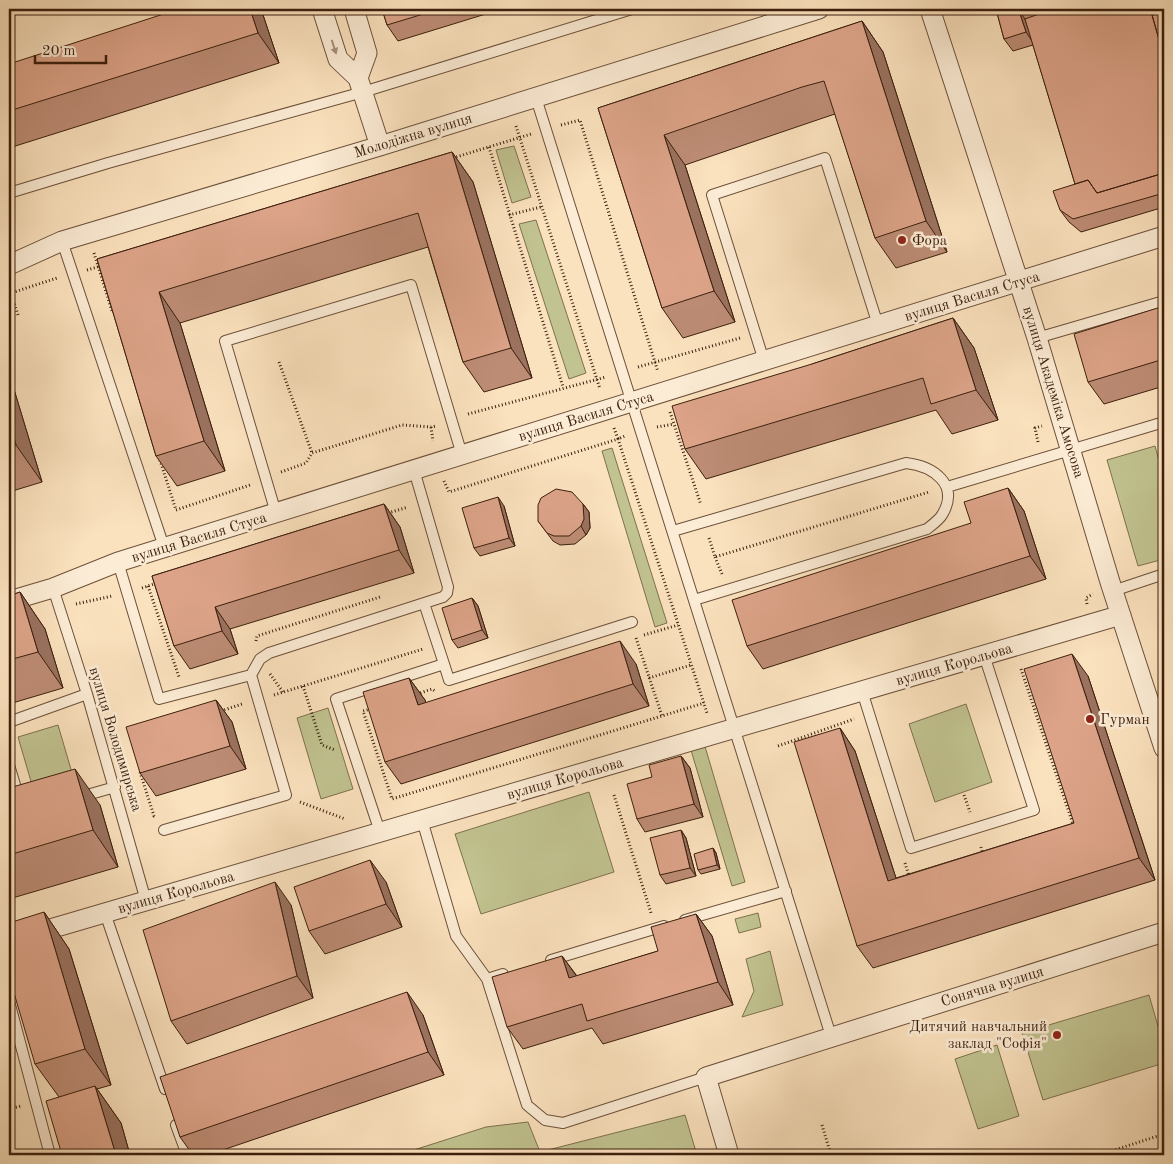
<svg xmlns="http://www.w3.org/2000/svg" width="1173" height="1164" viewBox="0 0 1173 1164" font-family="'Old Standard TT',serif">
	<rect width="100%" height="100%" fill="#fbe2be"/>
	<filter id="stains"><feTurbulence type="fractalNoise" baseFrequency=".004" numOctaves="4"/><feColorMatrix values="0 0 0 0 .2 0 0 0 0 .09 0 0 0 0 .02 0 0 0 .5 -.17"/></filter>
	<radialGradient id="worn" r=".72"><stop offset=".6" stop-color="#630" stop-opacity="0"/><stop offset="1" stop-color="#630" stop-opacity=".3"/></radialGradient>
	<path fill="#c1c390" stroke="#7e714e" d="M514 146 531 197 512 203 496 150Z
		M536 220 586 373 569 379 519 224Z
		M1155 446 1164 479V559L1138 566 1107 460Z
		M612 448 667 623 655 627 602 451Z
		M966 704 992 782 935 802 909 724Z
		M328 708 353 789 321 799 297 718Z
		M58 725 75 783 35 795 18 737Z
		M704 743 745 882 732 886 690 747Z
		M589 792 614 872 481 914 455 834Z
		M758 913 761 927 739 933 735 919Z
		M770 951 783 1005 742 1017 754 991 746 959Z
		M1149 995 1164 1047V1063L1043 1100 1022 1033Z
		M997 1045 1019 1116 978 1129 955 1059Z
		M685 1115 697 1155H398L486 1127 528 1122 540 1152Z"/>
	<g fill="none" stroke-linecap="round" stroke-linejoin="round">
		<defs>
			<path id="service" d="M536 98 831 1036
				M9 193 108 163 363 92 632 9
				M62 241 164 547
				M1037 338 1164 301
				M764 361 712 195 825 158 878 325
				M947 487 1164 422
				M276 513 225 341 411 285 462 455
				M673 531 906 463C932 466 961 484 942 515 939 520 932 525 927 529L694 600
				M118 562 159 699 251 675 260 659 269 653 443 597 447 593 448 587 414 470
				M53 588 87 694 146 901
				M1113 591 1164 574
				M444 664 449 680 632 622
				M862 691 911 848 1034 810 984 655
				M9 722 87 694
				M9 765 19 798
				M80 797 115 787
				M422 820 456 936 487 979 503 974
				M164 830 286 795 251 675
				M380 832 336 699 444 664 424 603
				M105 913 165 1089
				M685 920 786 891
				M551 960 664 926
				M487 979 527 1105 545 1120 563 1123 706 1077
				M9 1001 50 1155
				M176 1125 187 1155"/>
			<path id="minor" d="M322 9 338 59 358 78 380 146
				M354 9 367 53 358 78
				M930 9 1037 338 1110 582 1164 748
				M9 265 62 241 380 146 819 9
				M9 601 53 588 118 562 1164 236
				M9 941 1121 615
				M729 1155 706 1077 1164 932"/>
		</defs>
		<use href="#service" stroke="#6c5039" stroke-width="12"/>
		<use href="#minor" stroke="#6c5039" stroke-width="21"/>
		<path stroke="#3c1f0d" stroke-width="3" stroke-dasharray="1 2.5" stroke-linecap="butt" d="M561 125 580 120 658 372
			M516 126 600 389
			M489 147 563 387
			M453 158 531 134
			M509 215 541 207
			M94 253 112 311
			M87 270 101 266
			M18 315 11 293 57 278
			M279 362 312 453
			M638 367 740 338
			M670 412 701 505
			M468 414 606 377
			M431 427 433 441
			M657 427 674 424
			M614 428 618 439 625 436
			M1038 442 1035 428 1042 426
			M160 460 176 510 250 485
			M281 472 306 463 312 453 402 425 431 427 436 426
			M444 481 449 492 618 439 707 713
			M388 513 408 507
			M709 538 715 557 929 492
			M715 557 722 574
			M148 586 179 677
			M142 588 157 583
			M76 604 112 596
			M1087 604 1086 598 1093 594
			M644 635 678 625
			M636 638 662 716
			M256 641 257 636 380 597
			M1021 669 1074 827
			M270 674 283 692
			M649 678 691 665
			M303 686 322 745 335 750
			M417 694 432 689 435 691
			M274 695 423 649
			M371 709 363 711 392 799 704 703
			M221 711 242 704
			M778 746 854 719
			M140 772 154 816H156
			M614 795 651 913
			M964 795 970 812
			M300 802 345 819
			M981 847 983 855
			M1163 848 1164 851
			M905 863 909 876
			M9 1109 21 1106
			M822 1125 831 1155
			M1099 1155 1164 1134"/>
		<use href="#service" stroke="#fcecd5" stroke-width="10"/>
		<use href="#minor" stroke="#fcecd5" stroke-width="19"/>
	</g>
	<path fill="#bd8c75" stroke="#3c1f0d" d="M261 9 279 63 9 148V64Z
		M382 9H502L398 41 387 25Z
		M996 9H1154L1156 14 1164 12V207L1081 232 1069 222 1060 210 1075 184 1033 45 1013 51 1004 39Z
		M862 21 883 52 947 252 896 268 875 238 835 114 823 118 685 165 735 322 683 338 662 308 598 108Z
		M452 152 473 182 532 378 484 392 463 362 428 247 180 323 225 471 177 486 156 456 97 259Z
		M1164 306V386L1104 404 1088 382Z
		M953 318 974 348 998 420 952 434 936 410 706 479 685 449 812 364Z
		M9 373 42 482 9 492Z
		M1008 488 1024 511 1046 579 763 669 747 646 971 523Z
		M384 504 400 527 414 573 230 629 238 654 190 669 174 646 152 576Z
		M583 504 589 512 590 528 586 535 575 544 560 545 553 541 538 521Z
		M504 506 515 546 480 556 474 548Z
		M20 592 45 629 63 688 9 704V596Z
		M472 598 478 606 488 638 458 648 452 640Z
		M636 664 649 706 401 784 385 762 409 678 425 700V703Z
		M1088 676 1155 880 873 968 857 946 840 728 855 751 896 878 1074 823Z
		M216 700 232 722 246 769 156 796 140 773Z
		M681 756 690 768 703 817 645 832 637 819 652 777Z
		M9 788 100 805 118 867 9 899Z
		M681 830 686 838 696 876 666 884 660 875Z
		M713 848 716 853 720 869 701 874 698 870Z
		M386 882 402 927 325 954 309 931Z
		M291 905 313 998 187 1044 171 1021Z
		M44 912 69 949 111 1085 97 1089 121 1123 130 1155H62L59 1097 35 1064Z
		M696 914 712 936 733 1005 603 1044 592 1028 523 1049 507 1027 562 956 577 976 658 951Z
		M423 1015 444 1075 208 1155H193L180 1137Z"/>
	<path fill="#9a725f" stroke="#3c1f0d" d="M250 9H261L279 63 258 33Z
		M1035 9H1044L1042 18Z
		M1019 11 1028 23 1034 44 1026 32Z
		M862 21 883 52 947 252 926 221Z
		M664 135 685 165 735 322 714 291Z
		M452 152 473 182 532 378 511 348Z
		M159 292 180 323 225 471 204 441Z
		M953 318 974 348 998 420 976 390Z
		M9 373 42 482 16 445 9 420Z
		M1008 488 1024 511 1046 579 1030 556Z
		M498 497 504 506 515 546 509 538Z
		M384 504 400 527 414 573 399 550Z
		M583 504 589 512 590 528 586 535 581 526Z
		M20 592 45 629 63 688 38 652Z
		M472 598 478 606 488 638 482 630Z
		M215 607 230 629 238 654 222 631Z
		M620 641 636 664 649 706 633 684Z
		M1072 654 1088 676 1155 880 1139 858Z
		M409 678 425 700 433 728 418 705Z
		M216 700 232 722 246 769 230 746Z
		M840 728 855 751 904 903 888 881Z
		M681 756 690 768 703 817 694 804Z
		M75 769 100 805 118 867 93 830Z
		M681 830 686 838 696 876 690 868Z
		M713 848 716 853 720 869 717 865Z
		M370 860 386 882 402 927 386 904Z
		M275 882 291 905 313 998 297 976Z
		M44 912 69 949 111 1085 85 1049Z
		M696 914 712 936 733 1005 718 982Z
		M562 956 578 978H569Z
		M407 992 423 1015 444 1075 428 1052Z
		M95 1086 121 1123 130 1155H116Z"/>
	<path fill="#dca388" stroke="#3c1f0d" d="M179 9H250L258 33 9 111V64Z
		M382 9H440L387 25Z
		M996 9H1025L1019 11 1026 32 1004 39Z
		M1040 9H1152L1154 15H1152L1164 57V173L1097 193 1088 180 1075 184 1025 19 1039 14Z
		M1164 12V57L1152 15Z
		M862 21 926 221 875 238 824 81 802 87 664 135 714 291 662 308 598 108Z
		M452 152 511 348 463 362 418 213 159 292 204 441 156 456 97 259Z
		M1164 173V193L1073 219 1060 210 1053 191 1088 180 1097 193Z
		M1164 306V359L1088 382 1074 334Z
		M953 318 976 390 931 404 923 378 685 449 672 406 812 364Z
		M9 420 16 445 9 447Z
		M1008 488 1030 556 747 646 732 600 971 523 964 502Z
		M556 489 572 492 583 504 584 519 581 526 569 536H554L547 533 538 521V505L541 498Z
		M498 497 509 538 474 548 462 508Z
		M384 504 399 550 215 607 222 631 174 646 152 576Z
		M20 592 38 652 9 660V596Z
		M472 598 482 630 452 640 442 608Z
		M620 641 633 684 385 762 363 692 409 678 418 705Z
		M1072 654 1139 858 857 946 794 742 840 728 888 881 1074 823 1024 669Z
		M216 700 230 746 140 773 126 727Z
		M681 756 694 804 637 819 627 784 652 777 649 765Z
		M75 769 93 830 9 855V788Z
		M681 830 690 868 660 875 650 838Z
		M713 848 717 865 698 870 694 854Z
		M370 860 386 904 309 931 294 887Z
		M275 882 297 976 171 1021 143 930Z
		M44 912 85 1049 35 1064 9 976V923Z
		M696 914 718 982 587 1021 582 1004 507 1027 492 977 562 956 569 978 658 951 651 927Z
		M407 992 428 1052 180 1137 160 1077Z
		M95 1086 116 1155H62L46 1101Z
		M1164 1149V1155H1144Z"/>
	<defs><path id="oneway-solid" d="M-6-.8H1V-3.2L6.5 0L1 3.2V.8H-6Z" transform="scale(1.25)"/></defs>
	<use fill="#a6907b" href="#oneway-solid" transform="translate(334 47) rotate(72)"/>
	<g fill="#8f2418" stroke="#fcecd5" stroke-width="2">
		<circle cx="902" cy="240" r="5"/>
		<circle cx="1090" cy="719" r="5"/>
		<circle cx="1057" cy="1035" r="5"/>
	</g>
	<g text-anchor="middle" stroke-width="5" stroke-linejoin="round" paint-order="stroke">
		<g font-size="15" fill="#3c1f0d" stroke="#fcecd5">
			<text transform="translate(413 135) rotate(-17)" y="5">Молодіжна вулиця</text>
			<text transform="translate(972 296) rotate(-17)" y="5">вулиця Василя Стуса</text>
			<text transform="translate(1054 392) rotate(73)" y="5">вулиця Академіка Амосова</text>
			<text transform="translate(586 416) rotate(-17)" y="5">вулиця Василя Стуса</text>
			<text transform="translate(199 537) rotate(-17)" y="5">вулиця Василя Стуса</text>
			<text transform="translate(954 664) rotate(-16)" y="5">вулиця Корольова</text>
			<text transform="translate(116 739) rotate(73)" y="5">вулиця Володимирська</text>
			<text transform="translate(565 778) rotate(-16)" y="5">вулиця Корольова</text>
			<text transform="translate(176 892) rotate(-16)" y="5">вулиця Корольова</text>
			<text transform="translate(992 986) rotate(-17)" y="5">Сонячна вулиця</text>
		</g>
		<g font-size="15" fill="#3c1f0d" stroke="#fcecd5" text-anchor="start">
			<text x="912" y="245">Фора</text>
			<text x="1100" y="724">Гурман</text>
			<text x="1047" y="1031" text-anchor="end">Дитячий навчальний<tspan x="1047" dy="17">заклад "Софія"</tspan></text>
		</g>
	</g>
	<rect width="1173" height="1164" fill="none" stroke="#fbe2be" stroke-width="30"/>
	<rect x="10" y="10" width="1153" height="1144" fill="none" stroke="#3c1f0d" stroke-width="2.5"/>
	<rect x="15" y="15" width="1143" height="1134" fill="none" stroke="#3c1f0d"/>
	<path d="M35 55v8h71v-8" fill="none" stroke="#3c1f0d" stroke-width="2.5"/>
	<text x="42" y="55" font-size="15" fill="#3c1f0d" stroke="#fcecd5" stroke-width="4" paint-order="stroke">20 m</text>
	<rect width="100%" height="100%" filter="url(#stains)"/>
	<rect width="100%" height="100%" fill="url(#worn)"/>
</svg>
